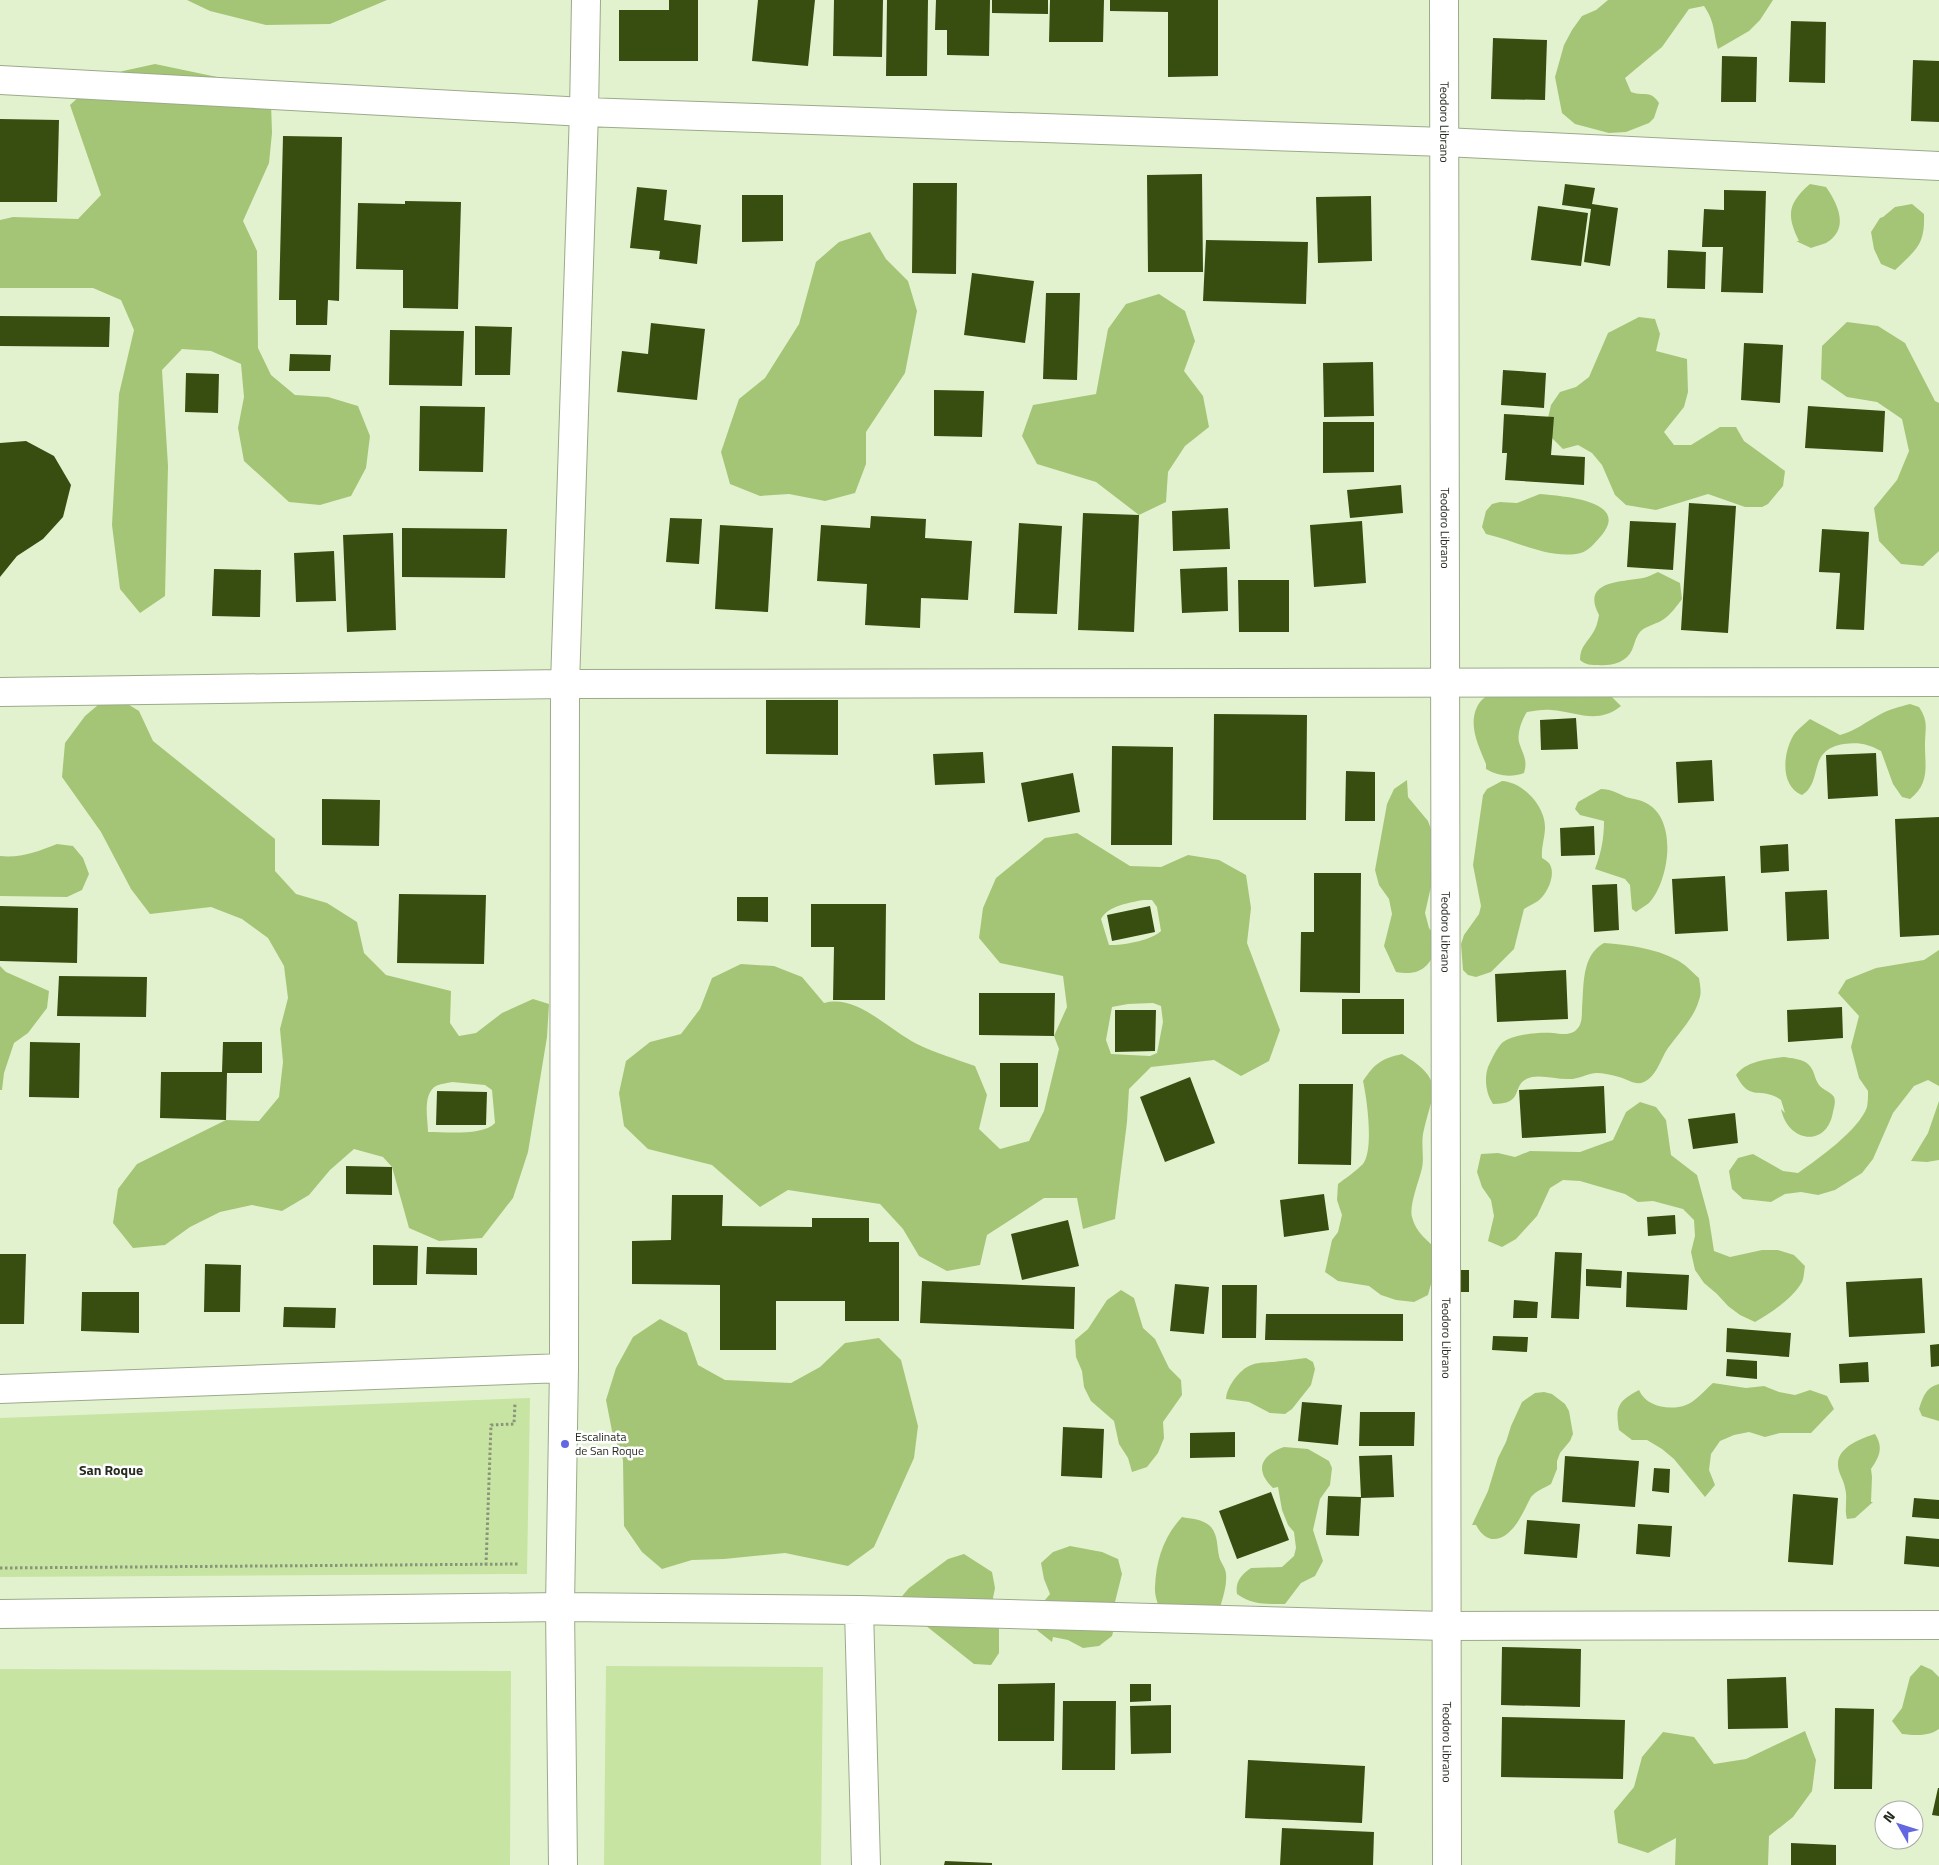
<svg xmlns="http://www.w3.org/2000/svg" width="1939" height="1865" viewBox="0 0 1939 1865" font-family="'Titillium Web',sans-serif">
	<rect width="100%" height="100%" fill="#e2f2cf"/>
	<path fill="#c7e4a2" d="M530 1398 527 1574 0 1577V1418Z
		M606 1666 823 1667 821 1865H604Z
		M0 1669 511 1671 510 1865H0Z"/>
	<path fill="#a4c576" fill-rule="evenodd" d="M187 0H387L330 24 266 25 210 11Z
		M1608 0H1773L1760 20 1749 31 1718 49C1713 31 1715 22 1704 6L1689 9 1662 47 1625 78 1631 92C1644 97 1650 89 1659 103L1654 118 1649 123 1626 132 1609 133 1575 124 1562 113 1555 77 1564 45 1572 30 1582 16 1596 10Z
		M155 64 217 77 249 80 271 102 272 133 269 163 243 221 257 251 258 348 271 375 295 395 328 397 358 406 370 436 366 468 351 496 320 505 289 502 244 461 238 428 244 397 241 364 211 351 182 349 162 370 168 466 165 596 140 613 120 589 112 525 119 394 134 330 121 300 93 288H0V220L13 217 78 219 101 195 70 105 94 83 123 71Z
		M1810 184 1826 187C1838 204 1850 229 1826 243 1822 245 1815 246 1811 248L1796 241H1799C1786 215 1788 203 1810 184Z
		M1912 204 1924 214C1925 245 1917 249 1895 270L1881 264 1874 249 1871 232 1880 218 1883 217 1895 207Z
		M870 232 886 259 908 281 917 311 905 373 866 432V464L855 493 825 501 789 494 760 496 730 484 721 452 739 399 765 378 799 324 816 262 839 242Z
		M1159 294 1185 311 1195 341 1184 371 1203 396 1209 427 1185 446 1168 472 1166 502 1139 515 1096 482 1037 464 1022 436 1033 405 1096 394 1108 329 1126 304Z
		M1639 317 1655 319 1660 334 1656 351 1687 359 1688 392 1684 407 1664 432 1674 445H1691L1720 427H1736L1744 441 1785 471 1783 486 1768 504 1762 507H1745L1708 494 1656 510 1626 505 1615 495 1602 465 1592 453 1578 445 1563 449 1552 438 1547 422 1551 405 1560 392 1576 387 1589 377 1608 333Z
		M1847 322 1878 326 1905 343 1935 401 1939 403V551L1923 566 1901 564 1879 541 1874 508 1897 480 1909 451 1902 419 1877 402 1847 397 1821 379 1822 346Z
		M1540 494C1560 496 1632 500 1601 536 1594 544 1587 553 1576 554 1545 558 1517 541 1486 534L1482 527 1486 511 1492 504 1500 502 1517 503Z
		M1658 572 1680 583 1682 599C1677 606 1670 615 1664 619 1657 624 1649 625 1642 630 1636 635 1635 643 1632 650 1626 663 1611 666 1598 665 1591 665 1586 665 1580 660 1580 646 1588 642 1594 631 1597 626 1598 620 1599 615 1580 580 1623 582 1643 578 1648 577 1653 574 1658 572Z
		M1494 690 1609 694 1621 706C1597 725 1578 712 1551 710 1544 709 1535 711 1527 712 1522 719 1517 733 1519 742 1523 755 1528 760 1524 773 1511 778 1498 776 1486 769V764C1479 747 1468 726 1477 707 1480 700 1488 695 1494 690Z
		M111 694 139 711 153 741 275 839V871L296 894 327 903 357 922 364 953 386 975 451 991 450 1023 459 1036 476 1033 502 1013 533 999 549 1004 547 1037 528 1152 513 1198 482 1238 439 1241 409 1228 392 1167 383 1157 354 1149 330 1170 309 1195 282 1211 252 1205 220 1212 190 1227 165 1245 133 1248 113 1223 118 1189 137 1164 226 1120 259 1121 279 1097 283 1062 280 1029 288 998 284 966 268 938 242 919 211 907 150 914 131 889 101 832 62 777 65 743 85 716ZM452 1082 485 1085 492 1090 495 1123C483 1136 446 1132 428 1132 428 1120 422 1094 436 1086 440 1084 447 1083 452 1082Z
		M1910 704 1919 707C1929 722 1925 728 1925 745 1925 767 1930 783 1910 799L1902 797 1893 784 1881 751C1868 744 1859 742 1844 744 1806 750 1824 782 1802 795 1779 786 1783 750 1795 733 1799 728 1805 724 1810 719L1840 735C1855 731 1866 722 1879 715 1889 709 1899 707 1910 704Z
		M1407 780 1408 797 1428 821 1439 851 1425 913 1429 928 1439 942C1431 965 1422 977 1396 972L1384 946 1392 914 1389 899 1379 885 1375 870 1387 804 1394 789Z
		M1502 781C1523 782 1545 806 1545 827 1545 838 1541 847 1542 858 1545 860 1547 861 1549 863 1557 874 1547 894 1538 901 1534 904 1528 906 1524 909L1514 949 1491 972 1476 977 1468 975 1463 970 1461 944 1464 935 1479 914 1481 906 1473 865 1483 795 1487 789Z
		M1601 789C1611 789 1617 793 1626 797 1633 799 1642 800 1648 804 1678 822 1669 881 1649 903 1645 906 1640 909 1636 912L1632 909 1630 885 1625 879 1595 869C1601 853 1604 839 1604 821L1580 815 1575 809 1578 802Z
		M1077 833 1130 866 1161 867 1188 855 1219 860 1246 875 1251 908 1247 943 1280 1030 1269 1061 1241 1076 1214 1060 1151 1067 1129 1089 1127 1122 1115 1219 1083 1229 1077 1198H1044L987 1235 980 1265 947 1271 919 1256 903 1229 880 1204 788 1190 760 1207 712 1165 648 1149 624 1126 619 1093 626 1061 650 1042 681 1034 700 1009 712 978 741 964 774 966 802 977 824 1003C857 994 889 1030 917 1044 935 1053 956 1059 975 1066L987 1095 979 1129 1000 1149 1029 1141 1044 1111 1059 1049 1054 1036 1067 1007 1063 976 1000 963 979 938 983 908 996 878 1045 838ZM1143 900H1152L1157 907 1161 931C1152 940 1122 946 1109 945L1101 919C1109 905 1129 903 1143 900ZM1153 1003 1161 1006 1163 1022 1157 1053 1150 1056 1111 1054 1106 1040 1112 1007 1128 1004Z
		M57 844 73 846 83 858 89 874 82 890 67 897 0 896V856C21 858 37 852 57 844Z
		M1604 943C1628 945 1655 948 1677 960 1685 964 1692 972 1699 978 1700 985 1702 993 1699 1000 1694 1018 1679 1033 1668 1048 1661 1058 1657 1076 1644 1082 1635 1086 1628 1079 1619 1077 1612 1075 1603 1073 1596 1073 1586 1074 1577 1080 1567 1079 1556 1079 1543 1075 1532 1077 1508 1083 1528 1104 1493 1104 1486 1094 1484 1079 1488 1067 1492 1059 1495 1051 1501 1044 1511 1034 1540 1032 1553 1033 1562 1034 1572 1036 1578 1028 1582 1023 1582 1015 1582 1009 1584 987 1581 955 1604 943Z
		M1939 950V1086L1928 1080 1914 1086 1893 1113 1873 1159 1862 1173 1835 1190 1818 1195 1801 1192 1785 1194 1771 1202 1743 1199 1732 1189 1729 1171 1738 1158 1753 1154 1783 1171 1798 1173C1818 1159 1859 1130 1867 1107 1868 1102 1868 1096 1868 1091L1859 1078 1851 1047 1859 1016 1838 993 1846 980 1876 968 1924 960Z
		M0 966 6 972 49 991 47 1008 28 1033 14 1043 4 1073 2 1090H0Z
		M1402 1054C1447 1081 1432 1092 1423 1134 1421 1147 1425 1160 1421 1172 1418 1183 1409 1207 1412 1217 1416 1233 1428 1241 1440 1252L1428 1295 1414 1302 1396 1300 1381 1295 1369 1286 1338 1281 1325 1272 1332 1240 1338 1232 1342 1215 1337 1200 1338 1184C1346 1178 1356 1171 1363 1164 1374 1150 1367 1099 1363 1081 1375 1063 1381 1059 1402 1054Z
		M1784 1057C1796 1059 1808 1059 1813 1071 1815 1076 1816 1081 1819 1085 1823 1090 1831 1092 1834 1097 1836 1102 1834 1107 1833 1112 1827 1148 1788 1143 1781 1109L1785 1113 1781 1100C1760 1085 1751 1104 1736 1075 1746 1061 1768 1059 1784 1057Z
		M1939 1101V1160L1927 1162 1911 1161 1928 1133Z
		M1640 1102 1656 1107 1666 1120 1671 1155 1697 1175 1709 1219 1714 1251 1730 1257 1762 1250H1778L1794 1255 1805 1266C1804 1271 1804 1278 1802 1282 1792 1299 1771 1313 1755 1322L1740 1315 1728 1306 1717 1294 1704 1283 1695 1270 1691 1252 1695 1236 1694 1220 1683 1209 1653 1201 1638 1202 1625 1194 1580 1181 1563 1180 1550 1188 1537 1216 1516 1239 1502 1247 1488 1241 1494 1216 1491 1200 1482 1187 1477 1172 1481 1154 1498 1153 1515 1157 1530 1151 1580 1152 1613 1140 1626 1112Z
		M1121 1290 1134 1298 1143 1328 1155 1339 1169 1368 1181 1380 1182 1395 1163 1422 1164 1438 1158 1453 1147 1467 1132 1472 1128 1458 1119 1444 1114 1421 1091 1401 1084 1387 1082 1371 1076 1357 1075 1340 1088 1329 1107 1300Z
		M660 1319 687 1333 698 1365 725 1380 791 1383 820 1367 845 1343 879 1338 901 1360 918 1426 914 1458 874 1547 848 1566 785 1553 724 1559 692 1560 662 1569 642 1552 624 1526 623 1460 612 1431 606 1400 616 1368 633 1337Z
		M1306 1358 1313 1362 1315 1369 1311 1385 1292 1409 1285 1414 1270 1413 1249 1402 1226 1399C1226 1393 1229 1387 1233 1381 1249 1359 1258 1364 1282 1361 1290 1360 1298 1359 1306 1358Z
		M1713 1383 1746 1388 1764 1386 1779 1392 1795 1395 1810 1390 1827 1396 1834 1409 1811 1433H1780L1765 1437 1749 1432 1734 1435 1720 1441 1711 1454 1709 1470 1715 1485 1705 1497 1674 1459 1662 1449 1647 1440H1632L1619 1430C1615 1407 1618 1401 1639 1390 1646 1407 1670 1411 1686 1405 1695 1402 1705 1390 1713 1383Z
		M1939 1384V1421L1922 1416 1919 1409C1923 1397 1926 1387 1939 1384Z
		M1544 1392 1552 1394 1565 1404 1569 1411 1573 1434 1570 1441 1560 1453 1557 1461V1469L1551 1484C1544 1488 1536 1491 1531 1497 1527 1504 1524 1512 1520 1518 1509 1538 1489 1550 1476 1525H1472L1488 1491 1498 1458 1506 1442 1511 1426 1522 1402 1535 1393Z
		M1875 1434C1884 1448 1879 1457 1871 1469L1872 1477 1871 1502H1873L1855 1518 1847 1519C1844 1509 1848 1498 1845 1488 1844 1480 1838 1473 1838 1465 1837 1447 1862 1438 1875 1434Z
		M1284 1447 1308 1449 1329 1461 1332 1468 1330 1485 1320 1499 1313 1530 1323 1561 1315 1576 1301 1583 1285 1604C1267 1604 1252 1605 1237 1594 1235 1582 1241 1575 1251 1568L1282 1567 1294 1556 1296 1548 1294 1532 1288 1525 1282 1510 1278 1487 1273 1488C1254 1470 1261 1455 1284 1447Z
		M1182 1517C1191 1519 1204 1519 1211 1527 1218 1535 1217 1547 1219 1556 1220 1562 1226 1568 1226 1574 1227 1584 1224 1594 1221 1604 1219 1609 1218 1617 1215 1622 1205 1638 1184 1635 1171 1624 1162 1617 1154 1599 1155 1587 1156 1560 1164 1536 1182 1517Z
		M1070 1546 1102 1552 1118 1559 1122 1574 1114 1606 1116 1621 1112 1636 1099 1646 1083 1648 1068 1640 1053 1637 1052 1642 1038 1631 1029 1619 1050 1594 1044 1579 1041 1563 1053 1552Z
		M964 1554 992 1572 995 1588 992 1603 999 1619V1653L991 1665 974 1664 925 1625 898 1601 909 1588 948 1559Z
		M1921 1665 1932 1670 1939 1677V1729C1928 1737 1914 1735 1902 1734L1892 1721 1902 1708 1910 1677Z
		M1805 1731 1816 1760 1812 1791 1793 1817 1769 1836 1768 1865H1675L1676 1838 1648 1853 1618 1843 1614 1811 1634 1787 1642 1757 1663 1732 1694 1737 1714 1764 1746 1759Z"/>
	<path fill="#384e11" d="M669 0H698V61H619V10H669Z
		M758 0H815L808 66 752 61Z
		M834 0H883L882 57 833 56Z
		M887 0H928L927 76H886Z
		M936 0H990L989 56 947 55V30H935Z
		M992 0H1048V14L992 13Z
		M1050 0H1104L1103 42H1049Z
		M1110 0H1218V76L1168 77V12L1110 11Z
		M1791 21 1826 22 1825 83 1789 82Z
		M1493 38 1547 40 1545 100 1491 99Z
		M1722 56 1757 57 1756 102H1721Z
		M1913 60 1939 61V122L1911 121Z
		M0 119 59 120 57 202H0Z
		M283 136 342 137 339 301 328 300 327 325H296V300H279Z
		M1202 174 1203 272H1148L1147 175Z
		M913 183H957L956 274 912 273Z
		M1565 184 1595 188 1592 204 1618 208 1610 266 1584 262 1591 209 1562 205Z
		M637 187 667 190 664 220 701 225 697 264 659 259 660 251 630 248Z
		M1724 190 1766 191 1763 293 1721 292 1723 247H1702L1704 209 1724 210Z
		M742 195H783V241L742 242Z
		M1371 196 1372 261 1318 263 1316 197Z
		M405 201 461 202 458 309 403 308V270L356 269 358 203 405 204Z
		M1538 206 1588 213 1581 266 1531 260Z
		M1206 240 1308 242 1306 304 1203 301Z
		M1668 250 1706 252 1705 289 1667 288Z
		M972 273 1034 281 1025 343 964 335Z
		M1046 293H1080L1077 380 1043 379Z
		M0 316 110 317 109 347 0 346Z
		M651 323 705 329 697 400 617 392 622 351 648 354Z
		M475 326 512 327 510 375H475Z
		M390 330 464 331 462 386 389 385Z
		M1744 343 1783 345 1780 403 1741 400Z
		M290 354 331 355 330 371H289Z
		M1373 362 1374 416 1324 417 1323 363Z
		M1503 370 1546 373 1544 408 1501 405Z
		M186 373 219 374 218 413 185 412Z
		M934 390 984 391 982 437 934 436Z
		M420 406 485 407 483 472 419 471Z
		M1808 406 1885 411 1883 452 1805 448Z
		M1504 414 1554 417 1551 455 1585 457 1584 485 1505 480 1507 453H1502Z
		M1323 422H1374V472L1323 473Z
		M26 441 54 456 71 485 63 517 43 539 17 556 0 577V443Z
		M1401 485 1403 513 1350 518 1347 490Z
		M1689 503 1736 506 1728 633 1681 630Z
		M1228 508 1230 549 1173 551 1172 511Z
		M1083 513 1139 515 1134 632 1078 630Z
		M871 516 926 519 925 538 972 541 968 600 921 598 920 628 865 625 867 584 817 581 821 525 870 528Z
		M670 518 702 519 699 564 666 562Z
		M1362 521 1366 583 1314 587 1310 525Z
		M1630 521 1676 523 1673 570 1627 567Z
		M1019 523 1062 526 1057 614 1014 613Z
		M720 525 773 528 768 612 715 609Z
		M402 528 507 529 505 578 402 577Z
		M1822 529 1869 532 1864 630 1836 629 1840 573 1819 572Z
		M393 533 396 630 347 632 343 535Z
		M334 551 336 601 296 602 294 553Z
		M1227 567 1228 611 1182 613 1180 569Z
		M214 569 261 570 260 617 212 616Z
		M1238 580H1289V632H1239Z
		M766 700H838V755L766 754Z
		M1214 714 1307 715 1306 820H1213Z
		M1576 718 1578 749 1541 750 1540 720Z
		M1112 746 1173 747 1172 845H1111Z
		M983 752 985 783 935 785 933 754Z
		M1876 753 1878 796 1828 799 1826 755Z
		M1712 760 1714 801 1678 803 1676 762Z
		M1346 771 1375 772V821H1345Z
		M1073 773 1080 812 1028 822 1021 783Z
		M322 799 380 800 379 846 322 845Z
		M1939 817V935L1900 937 1895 819Z
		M1594 826 1595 855 1561 856 1560 828Z
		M1788 844 1789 871 1761 873 1760 846Z
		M1314 873H1361L1360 993 1300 992 1301 932H1314Z
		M1725 876 1728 931 1675 934 1672 879Z
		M1617 884 1619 930 1594 932 1592 885Z
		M1827 890 1829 939 1787 941 1785 892Z
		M399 894 486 895 484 964 397 963Z
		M737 897H768V922L737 921Z
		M811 904H886L885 1000H833L834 947H811Z
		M0 906 78 908 77 963 0 961Z
		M1150 906 1155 932 1112 941 1107 915Z
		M1566 970 1568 1019 1497 1022 1495 974Z
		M59 976 147 977 146 1017 57 1016Z
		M979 993H1055L1054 1036 979 1035Z
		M1342 999H1404V1034H1342Z
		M1842 1007 1843 1038 1788 1042 1787 1010Z
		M1115 1010H1156L1155 1051 1115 1052Z
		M30 1042 80 1043 79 1098 29 1097Z
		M223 1042H262V1073H227L226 1120 160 1118 161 1072H222Z
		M1000 1063H1038V1107H1000Z
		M1190 1077 1215 1143 1165 1162 1140 1097Z
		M1299 1084H1353L1351 1165 1298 1164Z
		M1604 1086 1606 1133 1522 1138 1519 1090Z
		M437 1091 487 1092 486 1125H436Z
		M1735 1113 1738 1143 1693 1149 1688 1119Z
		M346 1166 392 1167V1195L346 1194Z
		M1324 1194 1329 1230 1284 1237 1280 1200Z
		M672 1195H723L722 1226 812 1227V1218H869V1242H899V1321H845V1301H776V1350H720V1285L632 1284V1241L671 1240Z
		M1675 1215 1676 1234 1648 1236 1647 1217Z
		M1068 1220 1079 1266 1022 1280 1011 1234Z
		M373 1245 418 1246 417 1285H373Z
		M427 1247 477 1248V1275L426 1274Z
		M1555 1252 1582 1253 1579 1319 1551 1318Z
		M0 1254H26L24 1324H0Z
		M205 1264 241 1265 240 1312H204Z
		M1586 1269 1622 1271 1621 1288 1586 1286Z
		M1456 1270H1469V1292H1456Z
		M1627 1272 1689 1275 1687 1310 1626 1307Z
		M1922 1278 1925 1333 1849 1337 1846 1282Z
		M922 1281 1075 1287 1074 1329 920 1323Z
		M1175 1284 1209 1287 1204 1334 1170 1331Z
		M1222 1285H1257L1256 1338H1222Z
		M82 1292H139V1333L81 1331Z
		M1514 1300 1538 1302 1537 1318H1513Z
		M284 1307 336 1308 335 1328 283 1327Z
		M1266 1314H1403V1341L1265 1340Z
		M1727 1328 1791 1333 1789 1357 1726 1352Z
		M1493 1336 1528 1337 1527 1352 1492 1350Z
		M1939 1344V1366L1931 1367 1930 1345Z
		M1727 1359 1757 1361V1379L1726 1376Z
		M1868 1362 1869 1382 1840 1383 1839 1364Z
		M1302 1402 1342 1405 1338 1445 1298 1441Z
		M1360 1412H1415L1414 1446H1359Z
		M1063 1427 1104 1429 1102 1478 1061 1476Z
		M1235 1432V1457L1190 1458V1433Z
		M1392 1455 1394 1497 1361 1498 1359 1536 1326 1535 1328 1496 1361 1497 1359 1456Z
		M1565 1456 1639 1461 1635 1507 1562 1502Z
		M1654 1468 1670 1469 1669 1493 1652 1491Z
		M1271 1492 1289 1540 1237 1559 1219 1511Z
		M1793 1494 1838 1498 1833 1565 1788 1562Z
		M1914 1498 1939 1500V1519L1912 1517Z
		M1527 1520 1580 1524 1577 1558 1524 1554Z
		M1638 1524 1672 1526 1670 1557 1636 1554Z
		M1906 1536 1939 1539V1567L1904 1564Z
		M1502 1647 1581 1649 1580 1707 1501 1705Z
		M1786 1677 1788 1728 1728 1729 1727 1679Z
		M1055 1683 1054 1741H998V1684Z
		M1130 1684H1151V1701L1130 1702Z
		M1063 1701H1116L1115 1770H1062Z
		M1171 1705V1753L1131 1754 1130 1706Z
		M1835 1708 1874 1709 1872 1789H1834Z
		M1502 1717 1625 1720 1623 1779 1501 1777Z
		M1248 1760 1365 1766 1362 1823 1245 1818Z
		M1938 1788H1939V1816L1932 1815Z
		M1282 1828 1374 1832 1373 1865H1280Z
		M1791 1843 1836 1845V1865H1791Z
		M945 1861 992 1863V1865H944Z"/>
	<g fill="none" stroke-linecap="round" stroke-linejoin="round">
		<defs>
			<path id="minor" d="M0 80 584 112 1444 142 1939 166
				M0 692 565 684 1939 682
				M0 1389 564 1368
				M859 1610 866 1865
				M0 1614 560 1607 859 1610 1445 1626 1939 1625
				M563 1865 560 1607 564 1368 565 684 584 112 586 0"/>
			<g id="major">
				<path id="s1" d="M1444 0 1447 1865"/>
			</g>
		</defs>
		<use href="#minor" stroke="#9baa89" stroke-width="30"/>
		<use href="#major" stroke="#9baa89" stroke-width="30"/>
		<path stroke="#89947b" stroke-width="3" stroke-dasharray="2.5 2.5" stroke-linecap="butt" d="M486 1565 491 1425 514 1424 515 1403
			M0 1568 520 1564"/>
		<use href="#minor" stroke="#fff" stroke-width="28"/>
		<use href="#major" stroke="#fff" stroke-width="28"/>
	</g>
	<circle fill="#6368e1" stroke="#fff" stroke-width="2" cx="565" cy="1444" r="5"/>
	<g text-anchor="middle" stroke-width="5" stroke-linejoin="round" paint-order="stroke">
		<g font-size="12" fill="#252b1e" stroke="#fff">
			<text dy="4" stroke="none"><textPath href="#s1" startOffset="122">Teodoro Librano</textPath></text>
			<text dy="4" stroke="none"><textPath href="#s1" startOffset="528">Teodoro Librano</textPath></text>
			<text dy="4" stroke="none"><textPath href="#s1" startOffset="932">Teodoro Librano</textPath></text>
			<text dy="4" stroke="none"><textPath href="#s1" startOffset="1338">Teodoro Librano</textPath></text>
			<text dy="4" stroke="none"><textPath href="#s1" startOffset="1742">Teodoro Librano</textPath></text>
		</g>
		<g font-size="12" fill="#252b1e" stroke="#fff" text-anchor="start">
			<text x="575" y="1441">Escalinata<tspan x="575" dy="14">de San Roque</tspan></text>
		</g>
		<g font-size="14" font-weight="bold" fill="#252b1e" stroke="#fff">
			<text x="111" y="1475">San Roque</text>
		</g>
	</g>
	<g transform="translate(1899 1825) rotate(309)"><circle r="24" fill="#ffffff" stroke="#a8aaa5"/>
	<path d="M0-4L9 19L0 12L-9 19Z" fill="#6368e1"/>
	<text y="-8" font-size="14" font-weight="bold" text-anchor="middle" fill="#252b1e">N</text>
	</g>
</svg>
